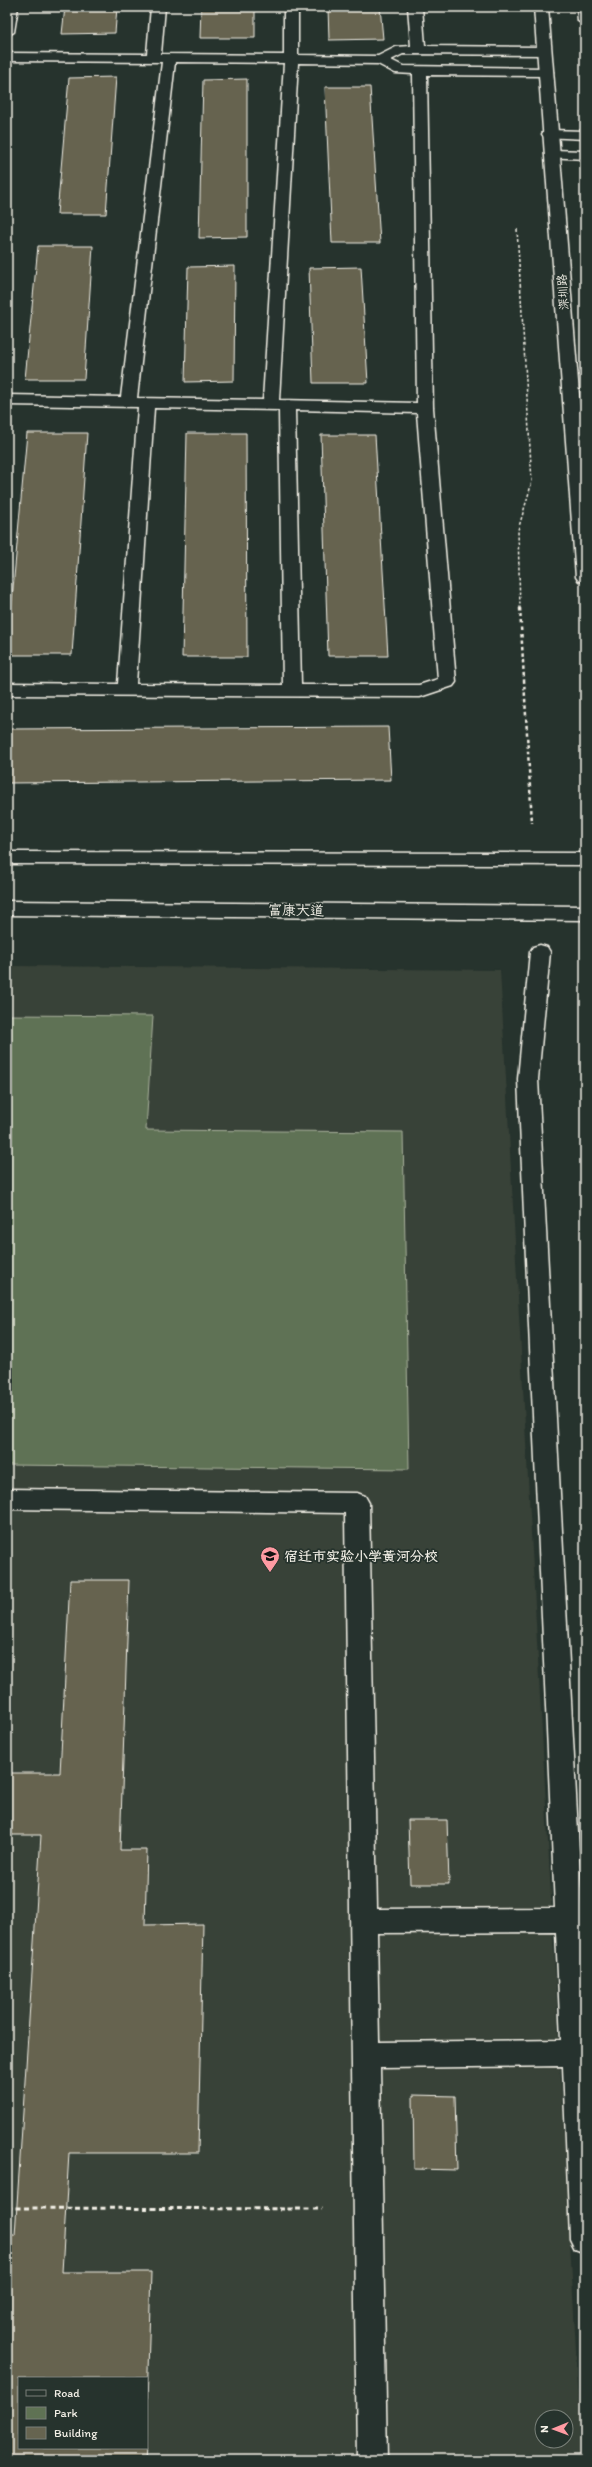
<svg xmlns="http://www.w3.org/2000/svg" width="592" height="2467" viewBox="0 0 592 2467" font-family="Itim,'LXGW WenKai TC',sans-serif">
	<rect width="100%" height="100%" fill="#26332d"/>
	<filter id="ink" filterUnits="userSpaceOnUse"><feTurbulence type="fractalNoise" baseFrequency=".025" numOctaves="2"/><feDisplacementMap in="SourceGraphic" scale="8" xChannelSelector="R" yChannelSelector="G"/><feConvolveMatrix kernelMatrix="1 2 1 2 8 2 1 2 1" color-interpolation-filters="sRGB"/></filter>
	<g filter="url(#ink)">
		<path fill="#394238" fill-rule="evenodd" d="M7 966 500 970 582 2460H7ZM19 2378H147V2448H19ZM542 2417H566V2441H542Z"/>
		<path fill="#5f7254" stroke="#aab29e" d="M7 1015 153 1016 146 1130 403 1132 409 1469 7 1465Z"/>
		<path fill="#666450" stroke="#f4f1e8" d="M65 7H117L115 33 62 34Z
			M201 7H255V38H200Z
			M328 7H380L383 39 329 40Z
			M116 77 106 214H57L69 78Z
			M247 79V237L199 238 203 80Z
			M325 87H370L380 243H332Z
			M38 246H93L84 379H25Z
			M235 266 234 381 185 382 188 267Z
			M361 267 368 383H313L309 268Z
			M27 433H87L72 655H7Z
			M187 433H246L247 657H182Z
			M321 435H375L388 656H328Z
			M388 727 391 780 7 783V729Z
			M70 1580H129L120 1850H147L145 1925 203 1924 198 2153H69L62 2272H151L147 2405V2378H19V2448H146L145 2460H7V2235H15L41 1835H7V1773H60Z
			M408 1820H447L449 1884H410Z
			M413 2095 455 2096 457 2170 414 2169Z"/>
		<g fill="none" stroke-linecap="round" stroke-linejoin="round">
			<defs>
				<path id="service" d="M7 7H18L14 32 7 36Z
					M151 7H165L161 54 284 55V7H298V55L378 56 396 47 411 46 408 7H422L425 46 544 47 551 51 544 55 403 54 391 60 403 66 546 68 553 72 546 76 427 75 433 408 456 682 453 686 420 697 7 695V683L118 684 138 407 7 405V395L121 397 162 62 7 61V53L147 54ZM175 62 284 63 263 400 137 398ZM298 63 378 64 395 73 413 74 417 403 279 400ZM154 408 279 410 283 685 136 684ZM295 410 417 413 438 679 419 685H301Z
					M549 130 585 131V139L544 137 542 134 544 131Z
					M552 150 585 151V159L547 157 545 154 547 151Z
					M540 945 547 947 550 952 538 1079 582 1908H585V2253L575 2249 570 2239 563 2066 380 2068 387 2460H357L345 1513 7 1509V1489L357 1493 365 1496 369 1503 377 1909 555 1908 518 1079 530 952 533 947ZM556 1932 561 2040 379 2042 377 1933Z"/>
				<path id="tertiary" d="M534 7H548L585 469V582L579 581 576 577Z
					M577 7H585V25L578 21Z
					M7 852 585 853V865L7 864Z
					M7 901 585 906V920L7 915Z"/>
			</defs>
			<use href="#service" stroke="#f4f1e8" stroke-width="3"/>
			<use href="#tertiary" stroke="#f4f1e8" stroke-width="3"/>
			<path stroke="#f4f1e8" stroke-width="1.5" stroke-dasharray="3 2" stroke-linecap="butt" d="M517 229 532 482 518 530 520 609"/>
			<path stroke="#f4f1e8" stroke-width="2.5" stroke-dasharray="3.5 3" stroke-linecap="butt" d="M520 608 532 823"/>
			<path stroke="#f4f1e8" stroke-width="3" stroke-dasharray="5 3.5" stroke-linecap="butt" d="M7 2208 322 2209"/>
			<use href="#service" fill="#26332d" fill-rule="evenodd"/>
			<use href="#tertiary" fill="#26332d" fill-rule="evenodd"/>
		</g>
	</g>
	<defs>
		<symbol id="school-pin" viewBox="-11 -11 22 30"><path d="M0 17L-7.5 6A9.5 9.5 0 1 1 7.5 6Z" fill="#ff9aa2" stroke="#26332d"/><path d="M0-5L7-2L0 1L-7-2ZM-4 1L0 2.5L4 1V4Q0 6-4 4Z" fill="#111"/></symbol>
	</defs>
	<g fill-rule="evenodd">
		<use href="#school-pin" x="259" y="1545" width="22" height="30"/>
	</g>
	<g text-anchor="middle" stroke-width="3.5" stroke-linejoin="round" paint-order="stroke">
		<g font-size="12" fill="#f4f1e8" stroke="#26332d">
			<text transform="translate(563 292) rotate(-94)" y="4">深圳路</text>
		</g>
		<g font-size="14" fill="#f4f1e8" stroke="#26332d">
			<text transform="translate(296 910) rotate(1)" y="5">富康大道</text>
		</g>
		<g font-size="14" font-weight="bold" fill="#f4f1e8" stroke="#26332d" text-anchor="start">
			<text x="284" y="1561">宿迁市实验小学黄河分校</text>
		</g>
	</g>
	<rect width="592" height="2467" fill="none" stroke="#26332d" stroke-width="24"/>
	<rect x="12" y="12" width="568" height="2443" fill="none" stroke="#f4f1e8" stroke-width="1.5" filter="url(#ink)"/>
	<rect x="18" y="2377" width="130" height="72" fill="#26332d" stroke="#787f78"/>
	<rect x="26" y="2390" width="20" height="6" fill="#26332d" stroke="#787f78"/>
	<text x="54" y="2397" font-size="12" fill="#f4f1e8">Road</text>
	<rect x="26" y="2407" width="20" height="12" fill="#5f7254" stroke="#787f78"/>
	<text x="54" y="2417" font-size="12" fill="#f4f1e8">Park</text>
	<rect x="26" y="2427" width="20" height="12" fill="#666450" stroke="#787f78"/>
	<text x="54" y="2437" font-size="12" fill="#f4f1e8">Building</text>
	<g transform="translate(554 2429) rotate(269)"><circle r="19" fill="#26332d" stroke="#787f78"/>
	<path d="M0-3L7 15L0 10L-7 15Z" fill="#ff9aa2"/>
	<text y="-6" font-size="11" font-weight="bold" text-anchor="middle" fill="#f4f1e8">N</text>
	</g>
</svg>
